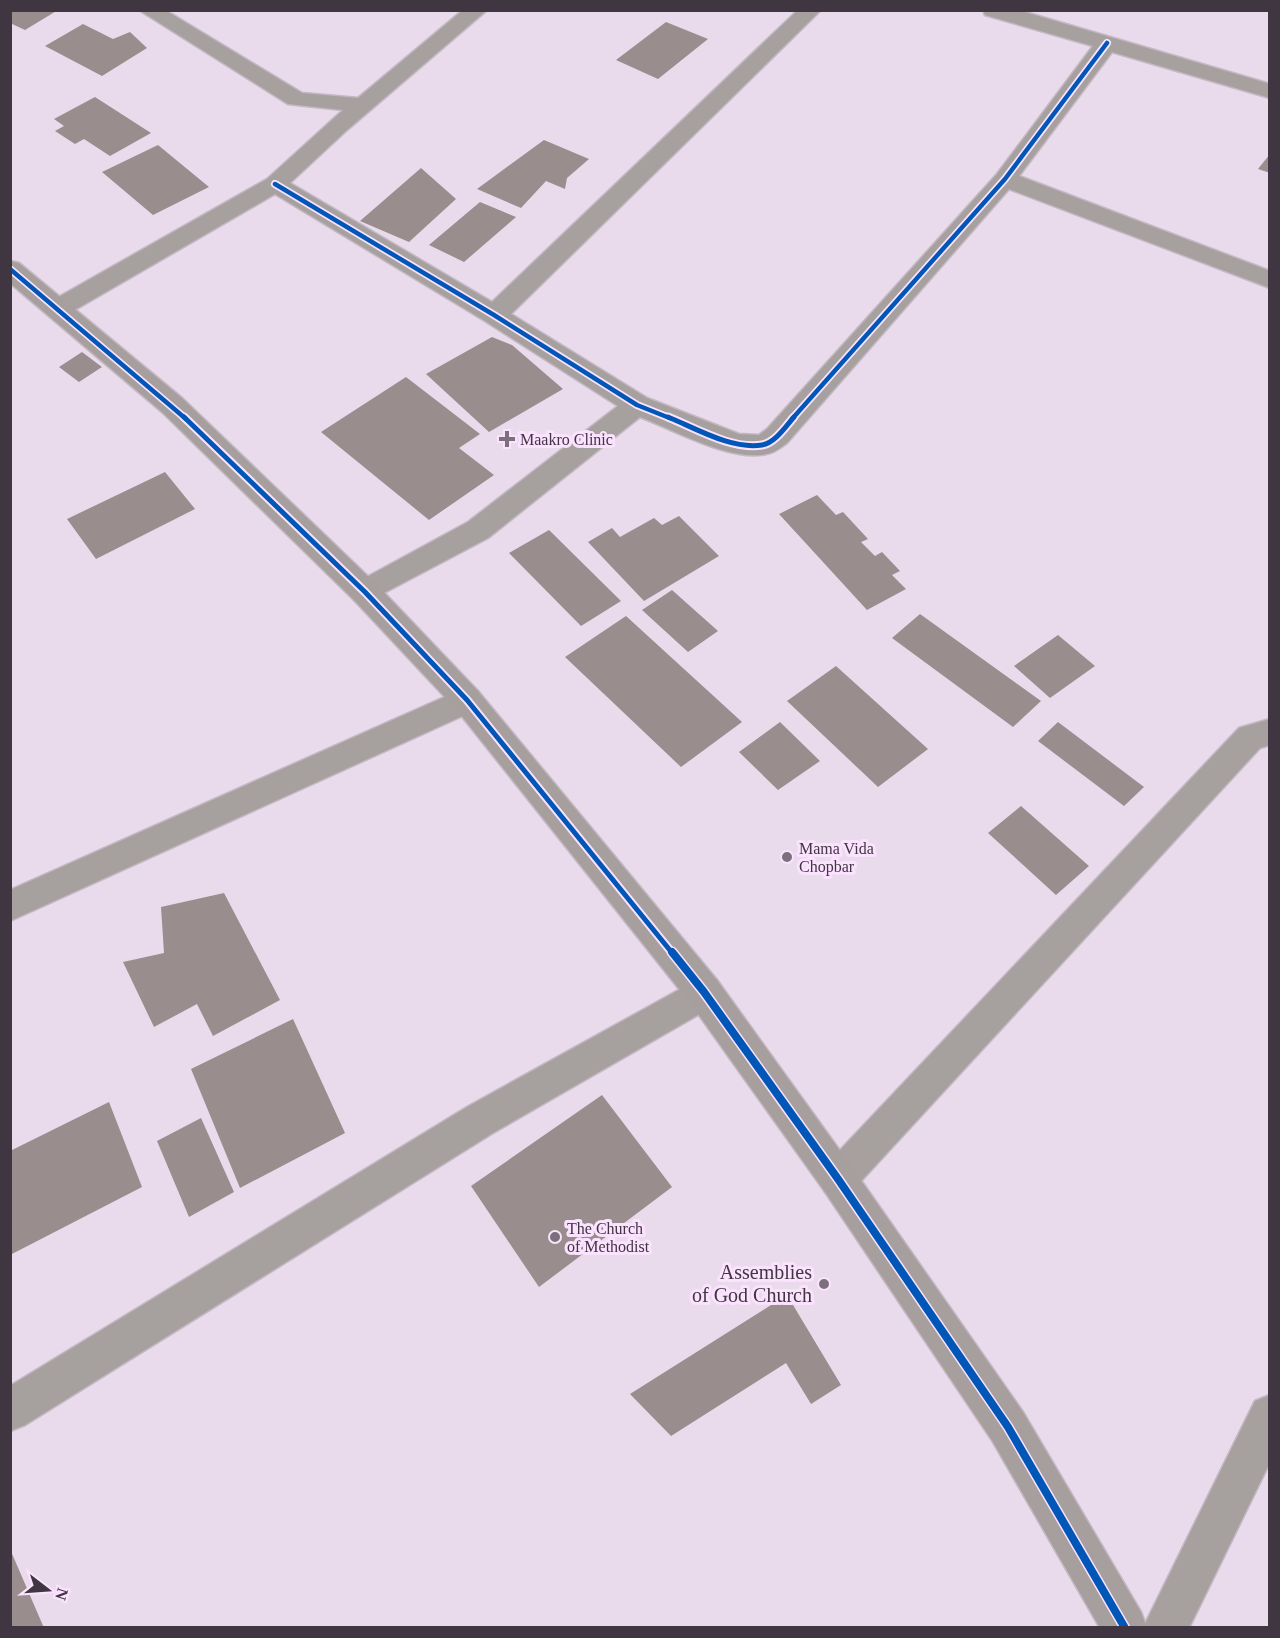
<svg xmlns="http://www.w3.org/2000/svg" width="1280" height="1638" viewBox="0 0 1280 1638" font-family="Georgia,serif">
	<rect width="100%" height="100%" fill="#e9dbeb"/>
	<path fill="#9a8d8e" d="M10 10H58L25 30 10 23Z
		M666 22 708 39 658 79 616 60Z
		M83 24 113 39 130 32 147 48 102 76 45 46Z
		M95 97 151 133 110 156 84 139 75 144 55 131 64 126 54 119Z
		M544 140 589 159 567 178 565 189 546 181 521 208 477 189Z
		M158 145 209 187 153 215 102 172Z
		M1270 154V173L1258 169Z
		M421 168 456 199 409 242 360 221Z
		M480 202 516 217 464 262 429 245Z
		M492 337 512 345 563 389 489 432 426 374Z
		M82 352 102 367 79 382 59 367Z
		M406 377 480 434 459 448 494 475 429 520 321 432Z
		M165 472 195 509 96 559 67 519Z
		M817 495 836 515 843 512 868 539 861 542 875 556 882 552 900 571 892 575 906 589 867 610 779 514Z
		M679 516 719 556 644 601 588 542 612 528 620 537 654 518 662 525Z
		M549 530 621 601 581 626 509 553Z
		M672 590 718 631 688 652 642 610Z
		M920 614 1041 701 1013 727 892 638Z
		M626 616 742 722 681 767 565 657Z
		M1058 635 1095 666 1050 698 1014 666Z
		M836 666 928 749 878 787 787 701Z
		M780 722 820 761 778 790 739 752Z
		M1058 722 1144 787 1124 806 1038 741Z
		M1021 806 1089 866 1056 895 988 833Z
		M224 893 280 1000 213 1036 197 1004 154 1027 123 962 164 953 161 907Z
		M293 1019 345 1133 240 1188 191 1069Z
		M602 1095 672 1187 539 1287 471 1186Z
		M109 1102 142 1187 10 1255V1151Z
		M201 1118 234 1192 189 1217 157 1141Z
		M787 1295 841 1385 811 1404 786 1363 671 1436 630 1394Z
		M10 1549 44 1628H10Z"/>
	<g fill="none" stroke-linecap="round" stroke-linejoin="round">
		<defs>
			<path id="street" d="M139 10H165L302 93 358 98 463 10H487L347 130 290 183 492 302 798 10H821L511 314 647 398 739 434 759 435 767 429 997 174 1093 46 985 15 983 10H1018L1270 84V98L1112 52 1019 176 1270 271V288L1009 189 787 443C780 448 774 453 766 454 731 462 674 430 640 417L488 538 365 603 354 600 350 592 354 584 468 522 618 406 485 321 275 194 66 315 57 318 48 315 44 309 48 303 267 179 343 110 288 104Z
				M467 687 478 691 483 700 478 709 10 921V890Z
				M1270 719V745L1260 748 851 1192 838 1198 825 1192 819 1179 825 1166 1239 728Z
				M704 976 717 980 722 992 717 1004 493 1133 25 1425 10 1431V1386L467 1107Z
				M1270 1395V1462L1189 1628H1143L1255 1401Z"/>
			<path id="secondary" d="M10 261 19 263 182 398 376 584 478 691 717 980 851 1166 1023 1412 1141 1612 1147 1628H1100L993 1442 825 1192 691 1004 456 709 354 600 162 412 10 283Z"/>
		</defs>
		<use href="#street" stroke="#c3b8c4" stroke-width="3"/>
		<use href="#secondary" stroke="#c3b8c4" stroke-width="3"/>
		<use href="#street" fill="#a6a09e" fill-rule="evenodd"/>
		<use href="#secondary" fill="#a79f9e" fill-rule="evenodd"/>
		<defs>
			<path id="cycleway-far2" d="M275 184 494 315 637 405 672 419
				M10 269 186 419
				M792 419 1005 179 1107 43"/>
			<path id="cycleway-far1" d="M184 417 365 592 467 700 673 954
				M668 417C695 428 732 450 762 445 775 443 786 426 794 417"/>
			<path id="cycleway" d="M672 952 704 992 838 1179 1008 1427 1125 1628"/>
		</defs>
		<use href="#cycleway-far2" stroke="#fbe2fe" stroke-width="8"/>
		<use href="#cycleway-far1" stroke="#fbe2fe" stroke-width="9"/>
		<use href="#cycleway" stroke="#fbe2fe" stroke-width="11"/>
		<use href="#cycleway-far2" stroke="#0057b8" stroke-width="4.5"/>
		<use href="#cycleway-far1" stroke="#0057b8" stroke-width="5"/>
		<use href="#cycleway" stroke="#0057b8" stroke-width="8"/>
	</g>
	<g fill="#7b707c" stroke="#fbe2fe" stroke-width="2">
		<path d="M504 430h6v6h6v6h-6v6h-6v-6h-6v-6h6z"/>
		<circle cx="787" cy="857" r="6"/>
		<circle cx="555" cy="1237" r="6"/>
		<circle cx="824" cy="1284" r="6"/>
	</g>
	<g text-anchor="middle" stroke-width="6" stroke-linejoin="round" paint-order="stroke">
		<g font-size="16" fill="#403641" stroke="#fbe2fe" text-anchor="start">
			<text x="520" y="445">Maakro Clinic</text>
			<text x="799" y="854">Mama Vida<tspan x="799" dy="18">Chopbar</tspan></text>
			<text x="567" y="1234">The Church<tspan x="567" dy="18">of Methodist</tspan></text>
		</g>
		<g font-size="20" fill="#403641" stroke="#fbe2fe" text-anchor="end">
			<text x="812" y="1279">Assemblies<tspan x="812" dy="23">of God Church</tspan></text>
		</g>
	</g>
	<rect width="1280" height="1638" fill="none" stroke="#403641" stroke-width="24"/>
	<g transform="translate(48 1590) rotate(107)" stroke="#fbe2fe" stroke-width="4.5" paint-order="stroke">
	<path d="M0-4.5L10 22L0 15L-10 22Z" fill="#403641"/>
	<text y="-9" font-size="16" font-weight="bold" text-anchor="middle" fill="#403641">N</text>
	</g>
</svg>
